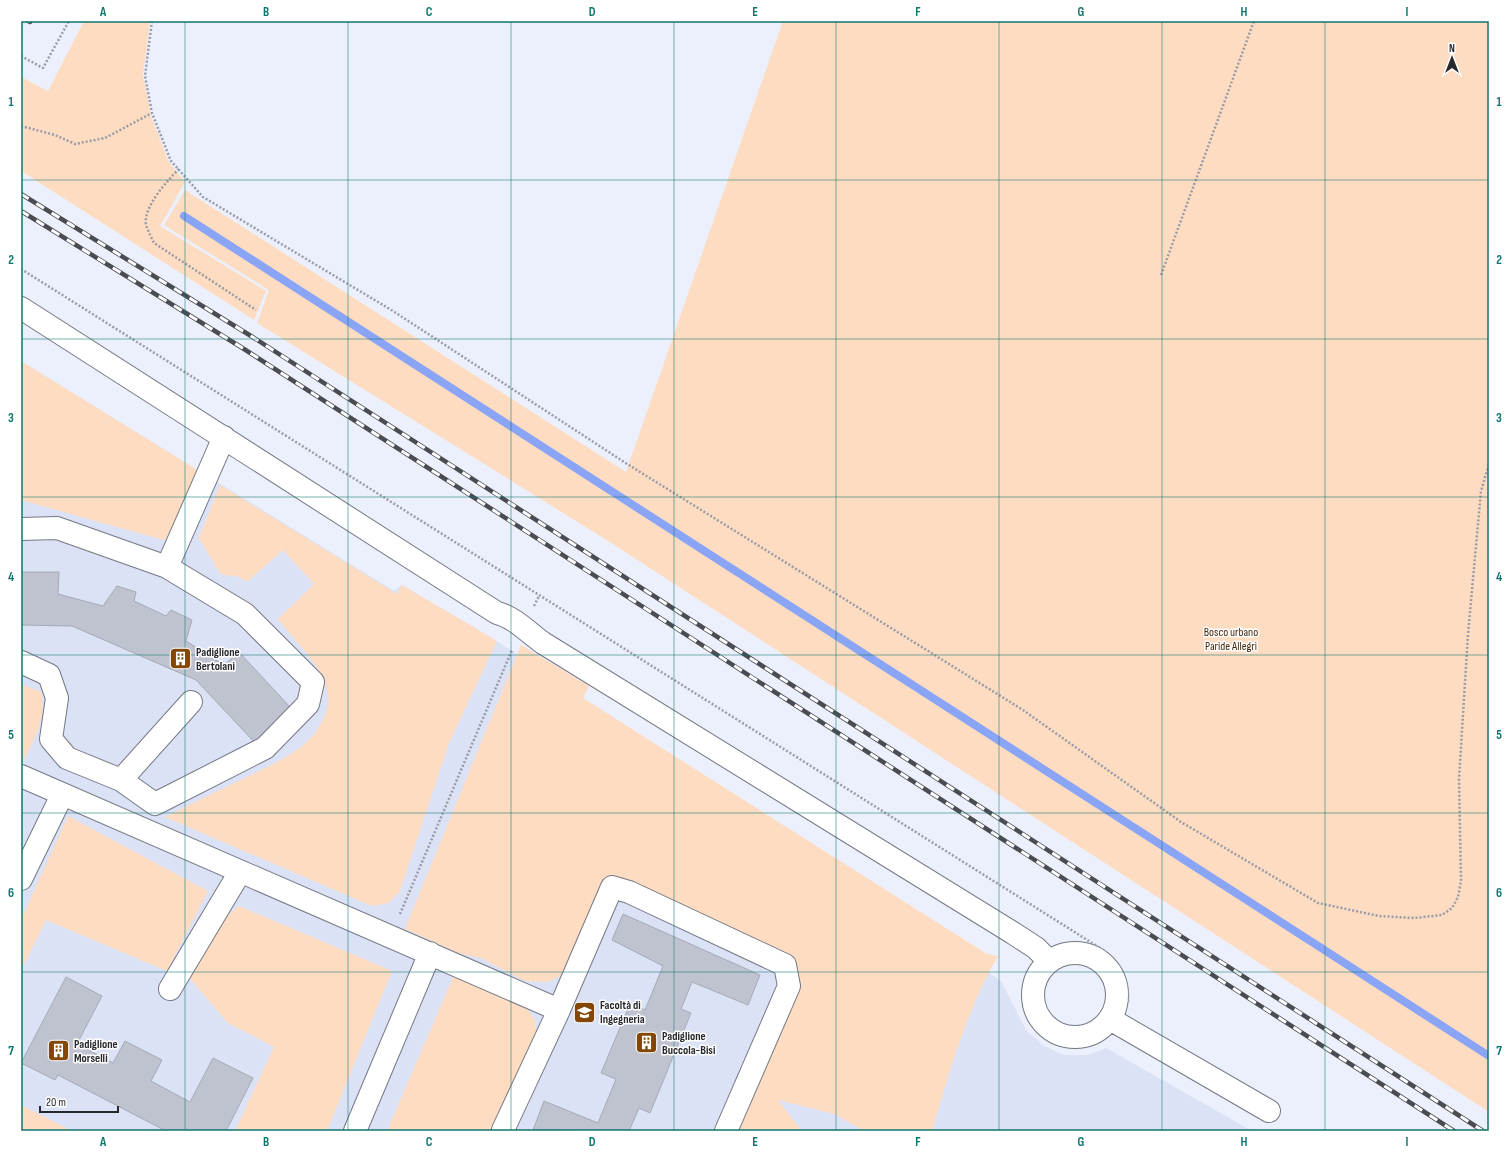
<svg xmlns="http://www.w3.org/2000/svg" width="1510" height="1152" viewBox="0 0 1510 1152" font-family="'Sofia Sans Condensed',sans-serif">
	<rect width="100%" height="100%" fill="#ecf0fd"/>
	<path fill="#dbe2f5" d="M21 361 394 591 402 585 497 641 583 698 1001 981 1026 1030 1044 1046 1064 1055H1088L1106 1048 1252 1131H21Z"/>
	<path fill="#fedcc2" d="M84 21H150L143 75 151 116 169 162 185 182 160 226 266 291 254 320 21 171V77L48 91Z
		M783 21H1489V1112L605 539 257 323 269 290 164 225 185 190 626 472Z
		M21 361 199 471 167 541 21 500Z
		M220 485 397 594 402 585 497 641 449 743 400 891 389 903 372 906 165 817C193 803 221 789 249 776 267 767 286 759 302 746 316 736 331 712 328 694 322 664 295 642 278 619L314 584 283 550 247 582 237 576 224 575 220 573 199 538Z
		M521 645 589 686 583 698 987 954 998 956C966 1012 950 1070 932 1131H864L835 1114 778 1100 802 1131H726L755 1090 801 984 794 962 641 885 618 877H607L565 973 548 982 525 981 481 958 461 954 405 929Z
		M21 684 41 692C47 718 34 739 23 762L21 761Z
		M68 816 208 891 167 971 46 920 21 971V920Z
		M239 906 392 971 327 1131H235L274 1047 228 1023 174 960Z
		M455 973 527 1009 535 1020 537 1032 496 1131H387Z
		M21 1105 72 1131H21Z"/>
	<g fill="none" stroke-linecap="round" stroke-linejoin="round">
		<path stroke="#8aa4f6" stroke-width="8" d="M184 216 1489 1056"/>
	</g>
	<path fill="#bfc3d0" stroke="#a6aab6" d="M21 572H59L58 594 103 606 117 586 136 592 134 601 166 616 171 610 192 620 186 641 224 665 239 652 291 708 256 744 196 680 72 626 21 625Z
		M623 914 760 975 748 1005 692 982 681 1009 691 1013 650 1113 639 1108 629 1131 533 1130 544 1101 598 1123 616 1079 601 1073 630 1004 645 1010 663 966 612 940Z
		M66 977 102 996 77 1044 113 1063 125 1041 162 1060 151 1081 190 1102 213 1058 253 1078 226 1131H166L58 1075 55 1080 21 1063Z"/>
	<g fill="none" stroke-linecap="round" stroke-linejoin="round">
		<defs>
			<path id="minor" d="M21 308 497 613C514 617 529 633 543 643L1013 933 1036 948 1049 961
				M21 529 57 528 167 567 245 614 313 682 308 704 265 748 155 804 121 780 67 758 51 739 57 698 49 675 21 662
				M167 567 224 437
				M21 776 559 1010
				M121 780 191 702
				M21 879 62 795
				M1033 995a42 42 0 1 1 84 0a42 42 0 1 1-84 0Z
				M170 989 240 872
				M1110 1019 1269 1111
				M503 1130 559 1010 612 887 629 892 785 965 789 986 726 1131
				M355 1131 430 953"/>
		</defs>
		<use href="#minor" stroke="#747883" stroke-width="24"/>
		<path stroke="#999ca6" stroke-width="2.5" stroke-dasharray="2 2" stroke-linecap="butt" d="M152 21 145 76 152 113 171 161 203 197 393 311 624 462 1023 710 1181 822 1318 903 1379 916 1414 918 1442 915 1452 908 1458 897 1461 881 1459 779 1468 634 1481 491 1489 464
			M21 56 43 68 69 21
			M21 126 55 135 75 144 105 138 152 113
			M179 169C167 181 143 207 146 225 148 231 151 237 154 243L256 310
			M21 269 1100 948C1117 962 1130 979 1128 1002
			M1161 275 1254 21
			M534 606 539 596
			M400 914 512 650"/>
		<use href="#minor" stroke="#fff" stroke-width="22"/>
		<defs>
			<path id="rail" d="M28 21 30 22
				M21 194 251 336 1483 1131
				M21 211 244 349 1454 1131"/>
		</defs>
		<use href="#rail" stroke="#4a4c52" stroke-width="4.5"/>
		<use href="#rail" stroke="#fff" stroke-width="3" stroke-dasharray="9" stroke-linecap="butt"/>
	</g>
	<path fill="none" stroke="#0f766e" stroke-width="1" stroke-opacity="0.55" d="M185 21V1131M348 21V1131M511 21V1131M674 21V1131M836 21V1131M999 21V1131M1162 21V1131M1325 21V1131M21 180H1489M21 339H1489M21 497H1489M21 655H1489M21 813H1489M21 972H1489"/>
	<defs>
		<symbol id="building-square" viewBox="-11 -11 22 22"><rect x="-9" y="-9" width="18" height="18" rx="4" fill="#834603" stroke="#fff"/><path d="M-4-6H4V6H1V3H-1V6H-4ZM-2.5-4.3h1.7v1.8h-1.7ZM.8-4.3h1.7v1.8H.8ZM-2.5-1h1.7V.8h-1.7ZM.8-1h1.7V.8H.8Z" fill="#fff"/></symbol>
		<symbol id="university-square" viewBox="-11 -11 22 22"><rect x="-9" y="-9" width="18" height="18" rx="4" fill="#834603" stroke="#fff"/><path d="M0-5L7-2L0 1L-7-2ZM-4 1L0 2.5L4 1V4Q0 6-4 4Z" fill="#fff"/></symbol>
	</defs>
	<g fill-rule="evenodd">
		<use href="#building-square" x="168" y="646" width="25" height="25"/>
		<use href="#university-square" x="572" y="1000" width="25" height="25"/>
		<use href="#building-square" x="634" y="1030" width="25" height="25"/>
		<use href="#building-square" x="46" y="1038" width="25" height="25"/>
	</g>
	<g text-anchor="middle" stroke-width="3" stroke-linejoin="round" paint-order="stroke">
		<g font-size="12" fill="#45260a" stroke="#fff">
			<text x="1231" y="636">Bosco urbano<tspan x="1231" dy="14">Paride Allegri</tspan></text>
		</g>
		<g font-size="12" font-weight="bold" fill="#27282d" stroke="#fff" text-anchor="start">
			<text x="196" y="656">Padiglione<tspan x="196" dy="14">Bertolani</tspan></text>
			<text x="600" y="1009">Facoltà di<tspan x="600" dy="14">Ingegneria</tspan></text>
			<text x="662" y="1040">Padiglione<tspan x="662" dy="14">Buccola-Bisi</tspan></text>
			<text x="74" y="1048">Padiglione<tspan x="74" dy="14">Morselli</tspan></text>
		</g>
	</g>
	<rect width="1510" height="1152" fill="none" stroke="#ffffff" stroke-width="44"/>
	<g transform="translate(1452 58)" stroke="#ffffff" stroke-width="3" paint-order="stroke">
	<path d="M0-3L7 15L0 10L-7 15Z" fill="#27282d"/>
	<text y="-6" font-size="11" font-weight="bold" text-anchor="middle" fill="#27282d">N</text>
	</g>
	<path d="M40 1106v6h78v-6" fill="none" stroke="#27282d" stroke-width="2"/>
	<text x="46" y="1106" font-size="12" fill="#27282d" stroke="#ffffff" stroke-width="3" paint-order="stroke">20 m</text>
	<rect x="22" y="22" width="1466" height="1108" fill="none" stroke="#0f766e" stroke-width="1.5"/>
	<g font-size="13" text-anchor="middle" font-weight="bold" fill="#0f766e">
		<text x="103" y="16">A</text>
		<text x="266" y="16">B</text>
		<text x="429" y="16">C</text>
		<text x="592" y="16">D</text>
		<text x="755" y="16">E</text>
		<text x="918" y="16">F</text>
		<text x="1081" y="16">G</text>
		<text x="1244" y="16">H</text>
		<text x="1407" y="16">I</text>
		<text x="11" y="106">1</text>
		<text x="1499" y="106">1</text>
		<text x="11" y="264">2</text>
		<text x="1499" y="264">2</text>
		<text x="11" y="422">3</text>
		<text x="1499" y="422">3</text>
		<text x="11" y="581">4</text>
		<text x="1499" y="581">4</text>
		<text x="11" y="739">5</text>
		<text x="1499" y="739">5</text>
		<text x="11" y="897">6</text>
		<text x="1499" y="897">6</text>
		<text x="11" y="1055">7</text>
		<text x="1499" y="1055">7</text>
		<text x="103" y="1146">A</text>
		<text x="266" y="1146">B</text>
		<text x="429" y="1146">C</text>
		<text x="592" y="1146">D</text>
		<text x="755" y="1146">E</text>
		<text x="918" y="1146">F</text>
		<text x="1081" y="1146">G</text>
		<text x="1244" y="1146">H</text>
		<text x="1407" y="1146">I</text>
	</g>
</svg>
